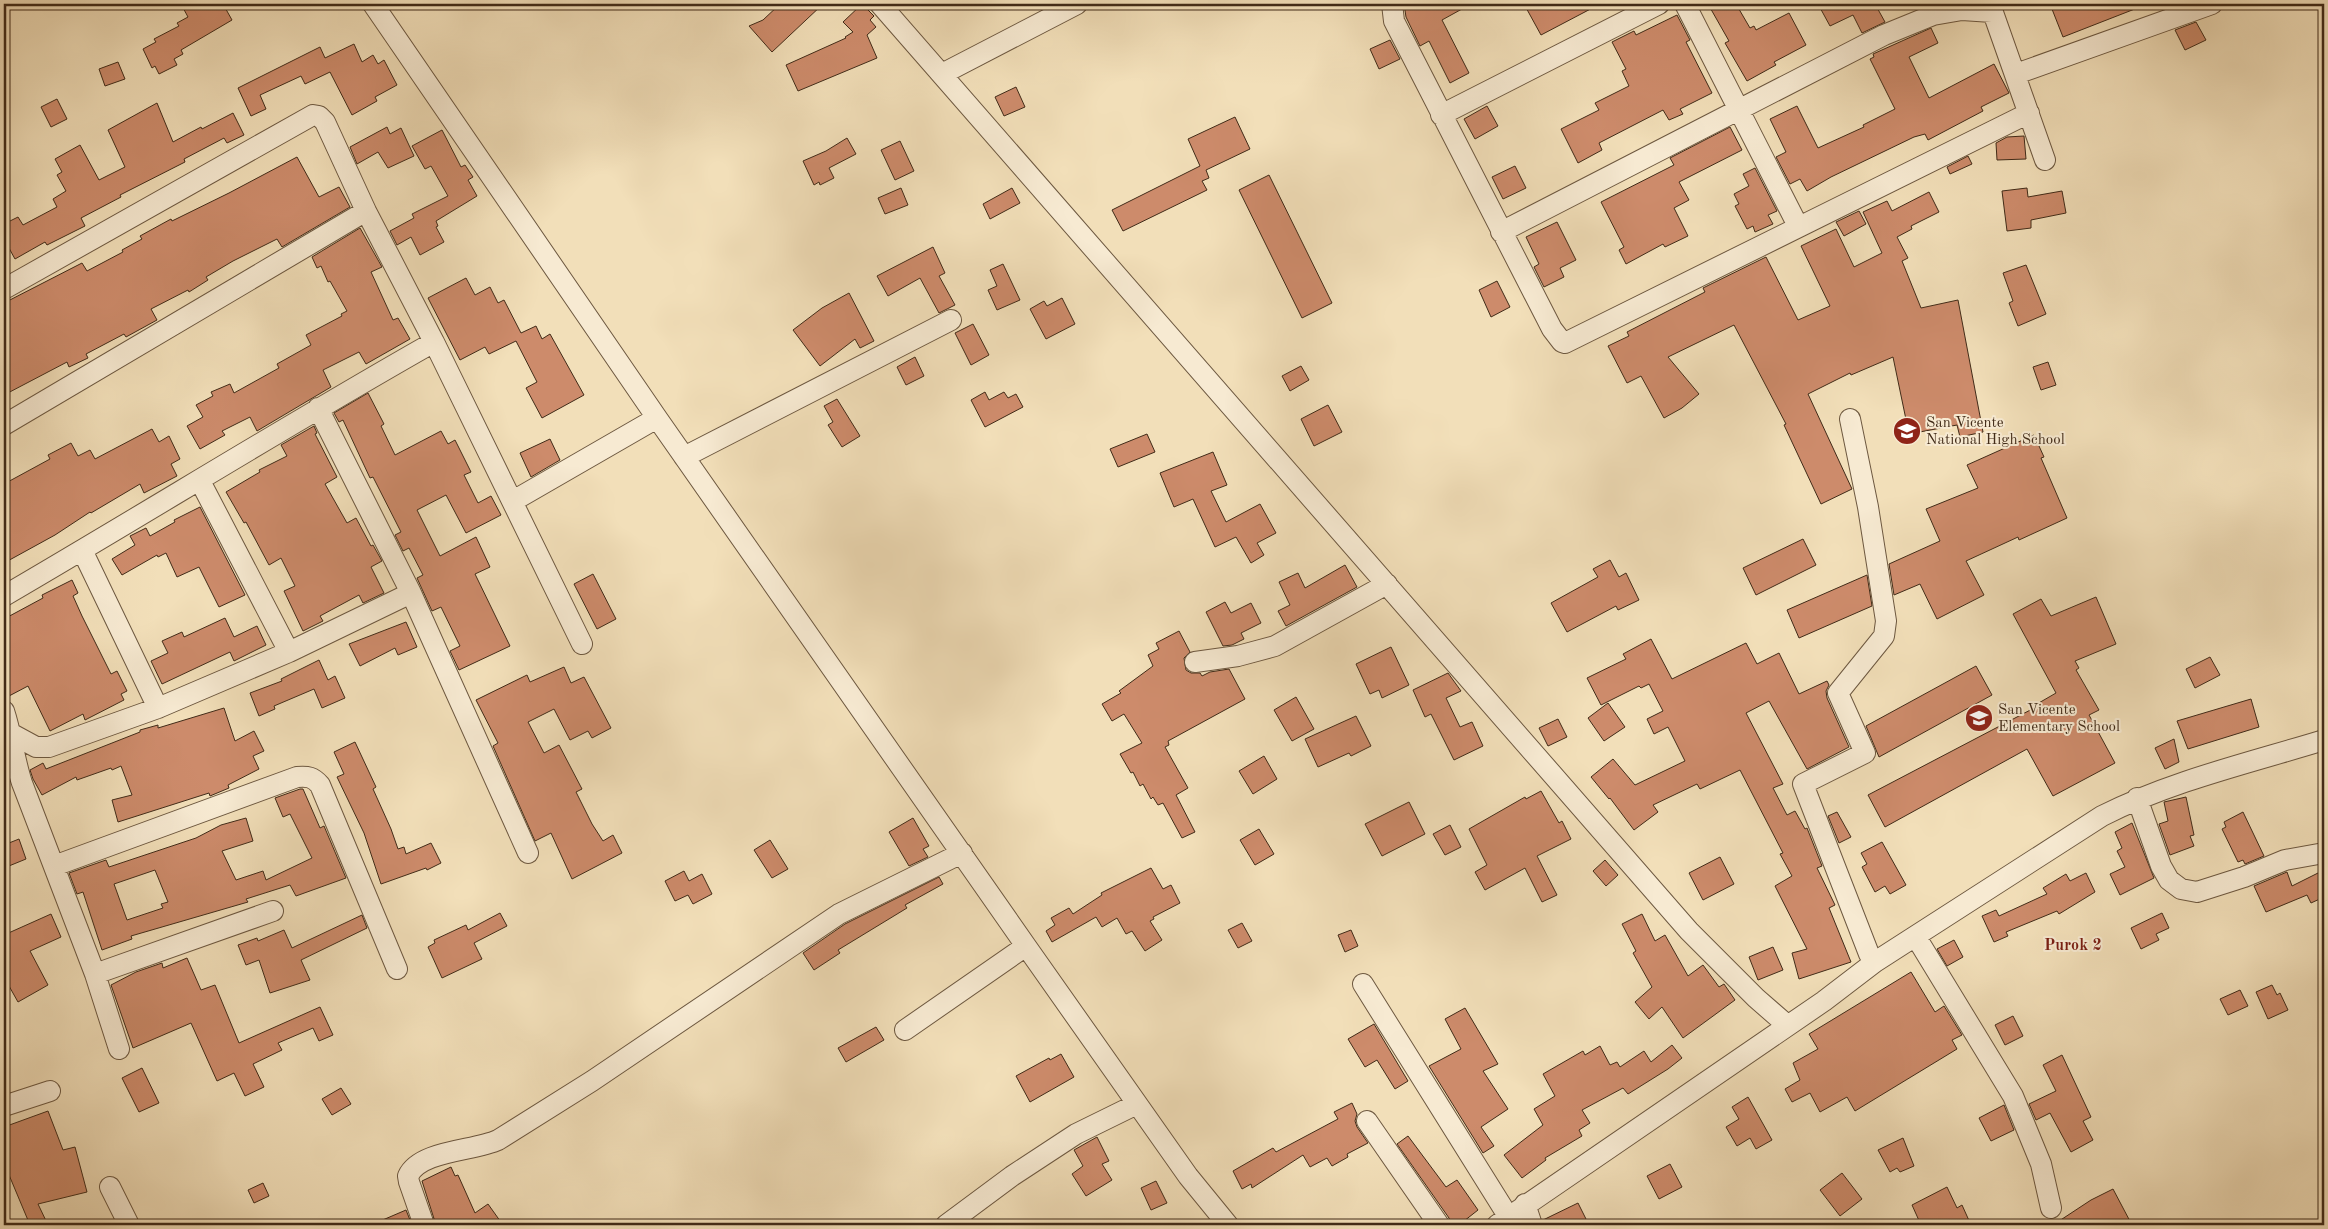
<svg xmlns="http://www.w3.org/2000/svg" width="2328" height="1229" viewBox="0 0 2328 1229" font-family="'Old Standard TT',serif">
	<rect width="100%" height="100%" fill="#f2dfb9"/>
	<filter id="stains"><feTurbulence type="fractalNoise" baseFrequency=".004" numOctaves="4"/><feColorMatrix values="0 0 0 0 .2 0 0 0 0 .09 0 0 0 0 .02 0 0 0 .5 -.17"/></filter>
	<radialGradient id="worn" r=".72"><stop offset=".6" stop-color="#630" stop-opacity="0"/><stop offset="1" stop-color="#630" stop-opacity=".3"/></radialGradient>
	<path fill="#cd8b6b" stroke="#412b18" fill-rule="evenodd" d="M181 4H223L232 20 181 50 183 54 174 59 177 65 159 74 155 66 152 68 143 49 156 42 154 39 179 26 177 23 188 17Z
		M780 4H823L772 52 749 26 763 20Z
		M862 4 874 16 870 20 876 27 867 35 877 58 798 91 786 65 846 38 845 37 853 32 843 22Z
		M1404 4H1471L1442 20 1469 73 1450 83 1429 41 1420 46 1406 17Z
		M1524 4H1600L1541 35Z
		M1708 4H1736L1750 28 1754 26 1756 30 1789 13 1806 45 1774 62 1776 65 1747 81 1725 43 1729 41Z
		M1818 4H1875L1885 22 1862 33 1853 15 1830 26Z
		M2050 4H2144L2145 5 2063 37Z
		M1677 15 1690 40 1686 42 1712 93 1680 109 1683 114 1669 120 1663 110 1599 143 1602 150 1578 163 1561 129 1599 110 1595 103 1629 86 1622 71 1626 69 1612 42 1634 31 1636 35Z
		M2196 22 2206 40 2185 50 2175 30Z
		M1931 28 1938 43 1909 57 1929 98 1994 64 2009 93 1981 107 1983 111 1928 140 1925 134 1914 137 1831 177 1807 191 1800 179 1790 184 1776 157 1786 152 1770 119 1797 106 1818 148 1864 127 1863 125 1895 109 1870 59 1874 57 1873 54Z
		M1390 40 1400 59 1379 69 1370 49Z
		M354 44 362 62 373 55 378 64 384 60 397 85 375 97 377 101 352 115 330 72 305 84 301 76 260 95 266 109 251 116 238 88 320 47 325 58Z
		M118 62 125 79 105 86 99 69Z
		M1016 87 1025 107 1004 116 995 97Z
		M57 99 67 119 51 127 41 107Z
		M157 103 173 142 201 127 202 129 233 113 244 135 227 143 224 138 184 159 185 162 120 195 121 197 81 218 85 226 47 245 45 242 15 259 4 239V224L18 217 23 225 57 207 53 199 66 191 57 175 62 172 55 159 80 145 99 180 125 167 108 130Z
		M1487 106 1498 126 1475 139 1464 119Z
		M1235 117 1250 149 1206 170 1209 178 1202 181 1207 190 1123 231 1112 210 1200 166 1188 139Z
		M387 127 390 134 401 128 414 156 388 168 378 152 357 164 350 147Z
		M1730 127 1742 150 1679 182 1689 200 1674 208 1688 236 1665 247 1663 244 1626 264 1619 250 1624 247 1601 202 1674 165 1670 158Z
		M442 130 461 167 465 165 473 177 468 180 477 196 436 221 438 226 436 227 444 242 420 255 411 237 397 245 390 231 414 218 412 214 448 196 431 166 425 169 412 146Z
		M2024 136 2026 159 1997 160 1996 143 2007 137Z
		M847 138 856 154 829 168 834 178 820 185 819 182 814 185 803 161 826 151Z
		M900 141 914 171 895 180 881 150Z
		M1968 156 1972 164 1950 174 1947 167Z
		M297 157 319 197 339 187 350 207 282 247 277 239 233 261 206 277 208 280 189 292 188 290 151 309 157 320 126 337 124 334 86 354 88 358 69 367 67 362 4 395V303L82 263 87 271 123 252 122 250 142 239 140 236 171 219 172 221 229 193Z
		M1515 166 1526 188 1503 199 1492 177Z
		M1755 168 1777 211 1768 215 1773 224 1755 232 1753 226 1747 229 1735 206 1739 204 1734 194 1749 186 1743 174Z
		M1269 175 1332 303 1302 318 1239 190Z
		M901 188 908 205 885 214 878 198Z
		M1012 188 1020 203 990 219 983 204Z
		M2027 188 2028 197 2062 191 2066 213 2031 220V228L2007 231 2002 191Z
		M1929 192 1939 212 1911 226 1912 229 1897 237 1908 258 1902 261 1921 308 1958 300 1983 432 1960 437 1957 425 1909 434 1893 357 1851 375 1850 373 1808 394 1852 489 1821 504 1784 425 1786 424 1734 325 1668 357 1699 394 1682 408 1664 418 1641 376 1627 383 1608 346 1629 336 1627 332 1705 292 1703 288 1766 257 1798 320 1830 306 1801 246 1836 229 1854 267 1882 253 1863 212 1887 201 1892 211Z
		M1859 211 1866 224 1844 236 1836 222Z
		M1557 222 1576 260 1560 268 1564 277 1544 287 1534 267 1539 264 1526 237Z
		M360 228 382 267 371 272 393 320 398 318 410 339 366 364 359 352 323 370 331 387 257 431 250 417 222 431 225 435 200 449 187 426 203 417 196 405 213 396 211 392 230 384 234 393 279 368 277 364 311 345 306 335 342 316 341 314 347 311 330 281 328 282 321 266 317 268 312 257Z
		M933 247 945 273 939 276 955 305 939 313 920 278 888 296 877 276Z
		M1003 264 1020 300 997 310 988 290 997 286 990 270Z
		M2026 265 2046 314 2018 326 2009 303 2013 301 2003 273Z
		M466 278 475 295 490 287 498 303 504 300 521 333 536 326 542 339 550 334 584 395 542 418 526 388 537 382 516 341 489 354 485 347 460 360 428 298Z
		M1497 281 1510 307 1491 317 1479 290Z
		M849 293 874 341 860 348 855 339 820 366 793 330 822 308Z
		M1062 298 1075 324 1046 339 1030 309 1044 301 1047 306Z
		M973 324 989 355 971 365 955 333Z
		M915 357 924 376 906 385 897 367Z
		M2048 362 2056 385 2041 390 2033 367Z
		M1301 366 1309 380 1290 391 1282 376Z
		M985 392 989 400 1004 392 1008 398 1016 394 1023 407 985 427 971 400Z
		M368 393 384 424 381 426 395 455 441 431 448 444 455 440 471 472 464 475 478 503 491 496 501 515 466 533 446 495 417 510 440 556 476 537 490 567 475 574 510 646 459 670 450 651 460 646 441 607 432 611 417 578 423 575 409 548 403 551 395 535 401 532 373 477 370 478 343 420 339 422 334 413Z
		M837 399 860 436 842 447 828 425 833 422 824 406Z
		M1328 405 1342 432 1314 446 1301 419Z
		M314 426 317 433 315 434 337 477 325 484 347 523 356 518 371 546 373 545 382 561 371 567 384 593 363 603 359 595 320 616 323 621 303 631 284 591 295 586 281 558 269 565 246 522 244 523 226 492 260 472 259 470 287 456 281 445Z
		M152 429 159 442 169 436 180 459 171 464 177 476 144 493 140 484 91 513 90 512 55 535 4 563V484L50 459 48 455 71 443 78 456 90 450 95 459Z
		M1147 434 1155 452 1118 467 1110 449Z
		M2034 435 2044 457 2041 458 2067 518 2019 540 2018 537 1966 561 1984 595 1937 619 1920 584 1894 595 1889 564 1940 541 1926 509 1978 488 1967 465Z
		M550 439 560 460 531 477 520 453Z
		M1213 452 1227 485 1211 491 1226 522 1260 504 1276 533 1257 543 1264 555 1251 563 1236 537 1215 547 1193 499 1174 507 1160 473Z
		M200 507 245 595 219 607 199 567 177 577 166 553 158 557 157 555 122 575 112 559 135 545 130 536 146 528 150 536 175 522 174 520Z
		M1803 539 1816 565 1756 595 1743 568Z
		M1610 560 1619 577 1626 573 1639 600 1618 610 1616 606 1567 632 1551 603 1598 577 1593 569Z
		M1345 565 1357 587 1286 626 1278 611 1290 605 1279 582 1298 573 1305 588Z
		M593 574 616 619 597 629 574 584Z
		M1867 575 1872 606 1799 638 1787 610Z
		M72 580 78 593 73 596 82 616 111 674 117 671 127 691 121 694 124 700 85 720 83 714 50 731 28 686 9 696 4 685V619L43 598 42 595Z
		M2096 597 2116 644 2075 661 2079 668 2076 670 2099 710 2089 715 2115 763 2053 796 2027 749 1885 827 1868 795 2038 706 2037 704 2056 693 2013 614 2041 599 2051 616Z
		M1225 602 1231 613 1251 603 1261 623 1241 633 1244 639 1232 645 1223 646 1206 612Z
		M225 618 234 637 257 626 266 645 234 661 230 652 162 684 151 661 168 653 162 641 182 632 184 637Z
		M406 622 417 647 398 655 395 648 360 666 349 644Z
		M1179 631 1190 652 1184 658 1186 670 1191 673H1200L1202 676 1210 672 1229 669 1245 699 1168 741 1169 745 1165 747 1188 788 1176 795 1195 832 1182 838 1163 803 1158 805 1153 797 1151 799 1143 784 1140 786 1133 772 1131 773 1120 754 1142 743 1124 714 1112 721 1102 704 1121 693 1119 691 1153 666 1148 655 1159 649 1156 643Z
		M1651 639 1672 679 1746 643 1757 664 1779 653 1799 694 1827 681 1829 685 1826 691 1827 698 1849 747 1807 769 1769 701 1746 713 1783 784 1773 788 1787 815 1795 811 1805 829 1807 828 1822 866 1817 868 1835 905 1829 908 1851 962 1799 979 1792 953 1807 949 1775 886 1792 876 1780 854 1783 853 1740 770 1700 789 1697 784 1653 805 1658 812 1634 830 1610 798 1609 799 1591 777 1613 759 1635 785 1685 761 1668 727 1654 734 1647 719 1663 711 1649 684 1641 688 1639 686 1601 705 1587 678 1626 659 1623 654Z
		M1391 647 1409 685 1382 698 1379 690 1370 694 1356 664Z
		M2210 657 2220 675 2195 688 2186 669Z
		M319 660 328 680 335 676 345 698 322 708 314 689 274 706 275 709 259 716 250 693 282 681 281 679Z
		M1976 666 1992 695 1879 757 1866 726Z
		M564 667 571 683 584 677 611 728 592 738 588 731 570 740 554 709 528 722 544 753 559 745 582 789 576 792 592 824 603 841 613 835 622 853 572 879 551 833 535 841 493 746 498 743 476 700 527 675 530 682Z
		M1448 673 1461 691 1446 698 1460 727 1472 722 1483 746 1454 760 1431 714 1425 717 1413 690Z
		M1296 697 1314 729 1292 741 1274 710Z
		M2251 699 2259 727 2188 749 2177 721Z
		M1608 703 1625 727 1604 741 1588 718Z
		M224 708 235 741 254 731 264 751 253 756 259 769 228 785 229 788 210 796 209 793 118 822 112 800 132 795 121 766 112 770 111 768 77 780 76 777 42 795 33 779 30 770 43 763 46 769 140 732V730L158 725V728Z
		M1356 716 1371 746 1351 756 1349 753 1318 767 1305 739Z
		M1558 719 1567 737 1548 746 1539 728Z
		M2174 739 2179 762 2165 769 2155 748Z
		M355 742 376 787 373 789 391 829 398 849 404 847 406 854 431 843 441 863 427 870 426 868 381 884 364 833 337 777 344 774 334 752Z
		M1264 756 1277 779 1253 794 1239 771Z
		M300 789H303L320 828 324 826 346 878 296 896 290 885 246 899 248 902 131 936 132 939 102 950 83 892 77 894 69 873 106 860 109 867 196 838 221 825 246 818 253 841 222 851 236 880 263 871 266 880 312 858 290 814 283 817 275 798ZM155 870 168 902 161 904 163 908 127 920 114 884Z
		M1541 791 1559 823 1562 821 1571 839 1537 856 1557 895 1542 902 1525 868 1485 890 1475 872 1487 865 1469 829 1525 797 1526 799Z
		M2186 797 2194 835 2190 836 2194 846 2170 855 2159 824 2168 821 2164 802Z
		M1409 802 1425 834 1382 856 1365 824Z
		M1837 812 1851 837 1839 843 1828 816Z
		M2243 812 2264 856 2245 864 2243 860 2238 862 2222 829 2226 827 2224 822Z
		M913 818 929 846 923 849 928 857 909 866 889 832Z
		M2132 823 2154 878 2120 895 2110 874 2125 867 2117 851 2122 848 2115 832Z
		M1450 825 1461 847 1445 855 1433 834Z
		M1259 829 1274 854 1255 865 1240 840Z
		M19 839 26 859 4 868V845Z
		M770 840 788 869 772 878 754 850Z
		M1882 842 1906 885 1890 894 1885 886 1875 892 1862 867 1867 864 1861 853Z
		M1720 857 1734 884 1703 900 1689 873Z
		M1605 860 1618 875 1606 886 1593 871Z
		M1151 868 1163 889 1171 885 1180 903 1153 917 1154 919 1150 921 1162 940 1145 951 1132 931 1126 934 1117 918 1102 927 1096 917 1052 942 1046 931 1055 925 1051 918 1069 908 1073 914 1102 895 1101 893Z
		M2324 870V897L2311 903 2307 895 2266 912 2254 886 2287 872 2292 886Z
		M684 871 689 881 702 874 712 894 693 904 688 895 675 901 665 881Z
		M2086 873 2095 892 2059 914 2057 911 2006 932 2008 936 1994 942 1982 916 1996 910 1999 916 2047 894 2043 888 2066 874 2070 881Z
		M939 877 943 884 905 905 907 908 838 950 840 953 814 970 803 953 845 924Z
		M500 913 507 926 474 943 482 959 442 978 428 947 435 943 434 940 466 925 468 930Z
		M2162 913 2169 928 2156 934 2159 940 2141 949 2131 928Z
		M51 914 61 937 30 951 48 985 18 1002 9 986 4 989V935Z
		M1642 914 1655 941 1665 935 1688 976 1703 965 1719 987 1724 984 1735 1000 1683 1038 1662 1007 1649 1019 1635 1002 1652 987 1633 953 1636 951 1622 924Z
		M362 915 367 928 301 960 310 980 270 993 259 960 246 965 238 945 257 938 258 941 284 930 292 948Z
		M1242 923 1252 941 1238 948 1228 930Z
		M1351 930 1358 946 1345 952 1338 935Z
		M1954 940 1963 957 1947 966 1937 949Z
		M1773 947 1783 970 1758 980 1749 957Z
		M187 958 201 990 215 985 239 1043 320 1007 333 1035 319 1041 313 1028 278 1043 282 1050 253 1064 264 1087 245 1096 234 1073 217 1081 191 1023 133 1048 111 985 136 972 162 963 163 968Z
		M1911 972 1935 1012 1944 1006 1962 1035 1952 1040 1957 1049 1855 1111 1847 1097 1820 1112 1810 1093 1792 1102 1785 1089 1800 1080 1793 1063 1818 1049 1809 1034Z
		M2272 985 2277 995 2280 993 2288 1010 2268 1019 2256 992Z
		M2240 990 2248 1006 2228 1015 2220 999Z
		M1465 1008 1498 1064 1483 1071 1508 1109 1481 1127 1494 1146 1483 1153 1429 1066 1461 1049 1445 1019Z
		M2013 1016 2023 1036 2005 1045 1995 1025Z
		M1374 1024 1408 1081 1395 1089 1377 1060 1365 1067 1348 1039Z
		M876 1027 884 1040 846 1062 838 1048Z
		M1672 1045 1682 1058 1668 1069 1628 1094 1623 1088 1582 1110 1590 1123 1579 1130 1582 1136 1545 1158 1546 1160 1522 1178 1504 1155 1543 1125 1534 1109 1555 1096 1543 1074 1583 1051 1585 1055 1600 1046 1610 1065 1617 1062 1620 1067 1644 1051 1651 1062Z
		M1061 1054 1074 1077 1030 1102 1016 1076 1049 1058 1050 1060Z
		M2062 1055 2091 1117 2083 1121 2093 1140 2071 1152 2050 1113 2036 1120 2029 1104 2056 1091 2043 1065Z
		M142 1068 159 1103 139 1112 122 1078Z
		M341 1088 351 1104 332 1115 322 1099Z
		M1748 1097 1772 1140 1756 1149 1750 1138 1737 1146 1726 1127 1739 1119 1732 1107Z
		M1352 1103 1357 1114 1355 1121 1357 1127 1368 1143 1347 1154 1348 1157 1332 1166 1327 1158 1310 1167 1303 1155 1252 1188 1251 1184 1242 1189 1233 1171 1273 1148 1276 1152 1338 1119 1334 1112Z
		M2004 1105 2014 1130 1991 1141 1979 1118Z
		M48 1111 63 1150 75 1147 87 1192 38 1204 48 1225H30L4 1163V1127Z
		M1408 1136 1446 1187 1457 1180 1478 1210 1459 1225H1451L1449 1218 1397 1144Z
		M1097 1137 1109 1161 1102 1164 1112 1180 1086 1196 1072 1174 1083 1166 1074 1150Z
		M1903 1138 1914 1166 1900 1172 1897 1168 1890 1172 1878 1150Z
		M1670 1164 1682 1187 1659 1199 1647 1176Z
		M451 1167 455 1176 458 1175 475 1213 488 1204 503 1225H436L422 1181Z
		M1842 1173 1862 1199 1840 1216 1820 1190Z
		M1156 1181 1167 1203 1151 1210 1141 1188Z
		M263 1183 269 1196 254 1203 248 1190Z
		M1947 1187 1957 1208 1962 1205 1971 1225H1921L1912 1205Z
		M2113 1189 2132 1225H2053L2091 1200Z
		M1578 1203 1589 1225H1544L1543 1220Z
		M406 1210 412 1225H371Z"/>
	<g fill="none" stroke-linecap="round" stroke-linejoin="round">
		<defs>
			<path id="minor" d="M373 4 657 418 1026 946 1188 1176 1228 1225
				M880 4 1689 931 1756 998 1787 1025
				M1392 4 1394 21 1552 329 1562 342 1565 343 2029 113
				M1685 4 1798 226
				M1990 4 2045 160
				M942 74 1077 4
				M2016 74 2212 4
				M1441 115 1659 4
				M366 211 434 342 582 644
				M1501 232 1884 35 1933 15 1962 10 1992 12
				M4 289 313 115 319 116 325 122 366 211 4 425
				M318 408 411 593 528 853
				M1850 419 1868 507 1886 621 1884 636 1838 693 1865 753 1803 784 1869 954 1875 962
				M684 457 951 320
				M200 481 289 652
				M513 501 657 418
				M82 550 158 708
				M4 596C148 512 289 424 434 342
				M1195 662 1238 656 1275 646 1387 584
				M4 711C12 735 14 759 22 783L95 974 119 1049
				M12 734 36 747H49L158 708 289 652 411 593
				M2137 798 2161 866 2169 880 2181 889 2197 892 2244 877 2285 860 2324 853
				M54 866 297 777C308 776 313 777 320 785L397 969
				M1916 937 2013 1096 2041 1164 2051 1208
				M95 974 273 911
				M1363 984 1508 1216
				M905 1030 1026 946
				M4 1106 50 1091
				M1367 1121 1439 1225
				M110 1187 129 1225
				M1525 1204 1532 1225
				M424 1225 409 1182 408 1176C420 1150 475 1151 498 1140L592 1081 839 914 962 853
				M946 1225 1012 1176 1076 1134 1137 1104
				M1497 1225 1824 1001 1875 962 2102 816C2171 781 2249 763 2324 740"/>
		</defs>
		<use href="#minor" stroke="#6d5840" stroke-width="22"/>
		<use href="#minor" stroke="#f7ead2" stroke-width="20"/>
	</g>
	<defs>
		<symbol id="school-disc" viewBox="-11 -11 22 22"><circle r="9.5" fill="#8f2418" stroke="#f7ead2"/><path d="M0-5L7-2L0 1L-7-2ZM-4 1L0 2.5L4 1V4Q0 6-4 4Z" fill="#fff"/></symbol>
	</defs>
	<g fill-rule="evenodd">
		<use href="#school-disc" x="1891" y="415" width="32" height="32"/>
		<use href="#school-disc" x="1963" y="702" width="32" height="32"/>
	</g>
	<g text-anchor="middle" stroke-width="4" stroke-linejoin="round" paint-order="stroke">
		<g font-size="15" fill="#412b18" stroke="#f7ead2" text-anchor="start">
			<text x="1926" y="427">San Vicente<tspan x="1926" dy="17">National High School</tspan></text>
			<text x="1998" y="714">San Vicente<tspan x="1998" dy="17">Elementary School</tspan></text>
		</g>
		<g font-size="16" font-weight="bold" fill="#7a1f14" stroke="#f7ead2">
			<text x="2073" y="950">Purok 2</text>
		</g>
	</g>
	<rect width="2328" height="1229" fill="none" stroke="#f2dfb9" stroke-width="20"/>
	<rect x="5" y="5" width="2318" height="1219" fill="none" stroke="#412b18" stroke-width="2.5"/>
	<rect x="10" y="10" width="2308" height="1209" fill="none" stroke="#412b18"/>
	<rect width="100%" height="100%" filter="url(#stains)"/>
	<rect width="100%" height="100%" fill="url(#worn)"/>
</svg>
